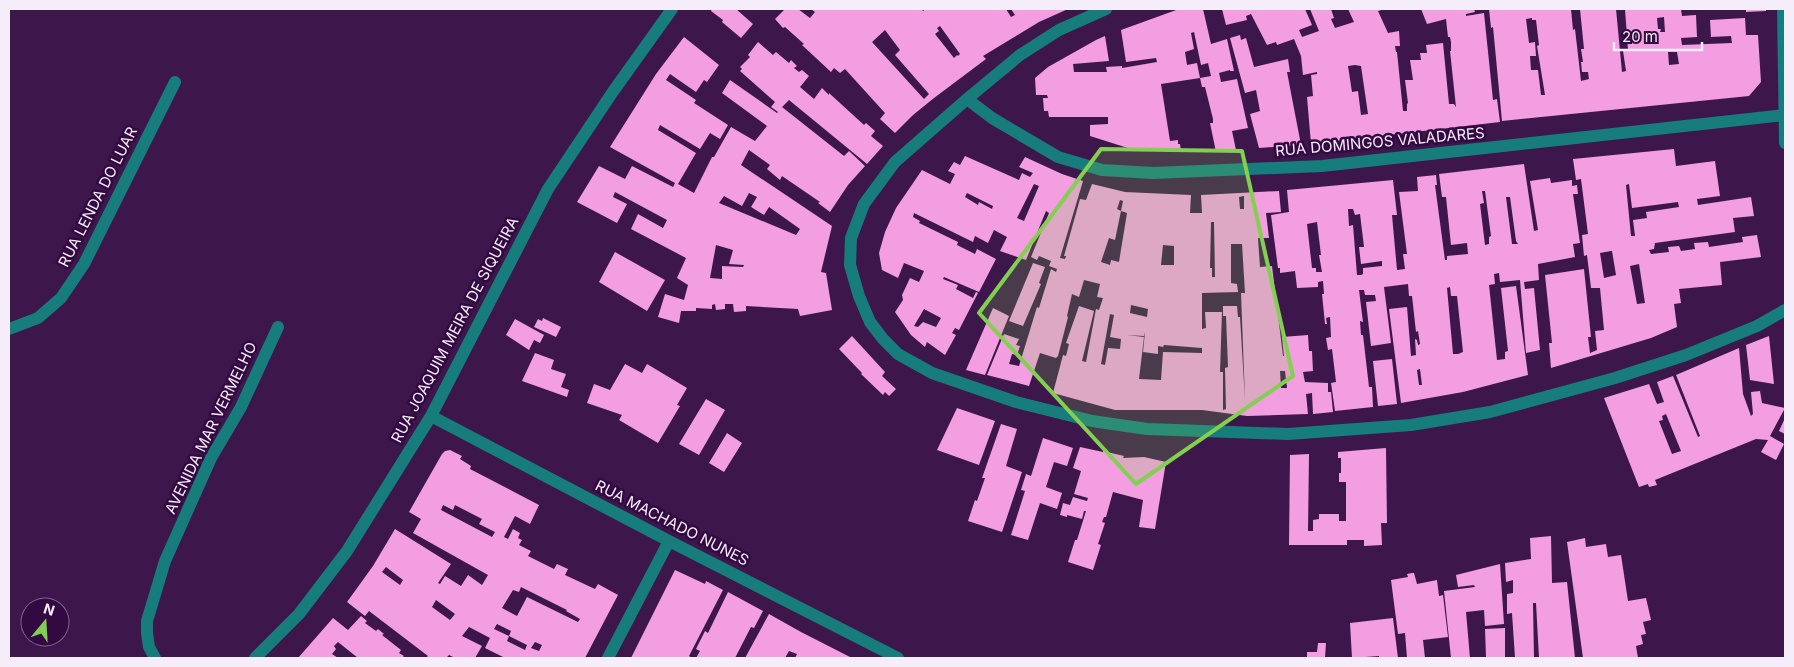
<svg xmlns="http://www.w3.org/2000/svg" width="1794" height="667" viewBox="0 0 1794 667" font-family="Inter,sans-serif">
	<rect width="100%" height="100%" fill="#3d164c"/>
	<path fill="#f39ee0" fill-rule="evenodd" d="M712 9H736L753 24 741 38 722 22 723 20 711 11Z
		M785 9H798L810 18 815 12 811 9H922L923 11 926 9H1006L1011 17 1015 15 1011 9H1068L1039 22 983 56 986 59 934 98 913 115 895 133 880 119 885 113 845 69 840 73 834 68 831 72 802 45 804 44 785 27 783 28 775 19ZM940 26 960 54 958 56 957 55 954 58 935 34 939 31 937 28ZM885 30 900 50 895 55 929 94 924 99 872 42Z
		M1179 9H1203L1211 44 1227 39 1234 71H1230V70L1219 73 1221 82 1237 79 1248 128 1232 131 1236 150 1216 152 1210 123H1213V119L1205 87H1202L1200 78 1211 76 1208 63 1201 65 1194 32 1191 33 1194 49 1185 52 1187 65 1197 63 1200 78 1161 84 1170 141 1178 140V144H1180L1181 152 1131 149 1090 136V125L1108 124V117H1049L1048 111H1044L1043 98H1048L1047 95H1036L1035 78 1048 67 1096 40 1105 36 1109 61 1073 64 1074 72H1107L1106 67 1122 66V68L1157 62 1156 58 1126 62 1121 30Z
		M1222 9H1305L1312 25 1299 30 1302 37 1319 31 1310 9H1331L1334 18 1331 19 1335 28 1354 22 1348 9H1385L1378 11 1388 33 1399 31 1400 46H1395L1396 52H1397L1403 111H1407V104L1408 103 1405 80H1413L1410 60H1421L1420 53H1427L1426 45 1443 43 1449 104H1454L1456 107 1450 51H1451V42L1450 37H1448L1446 19 1427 24 1421 9H1474L1475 12 1466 14V16L1484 13 1493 100 1497 99 1500 122 1311 144 1307 97 1313 96 1311 75 1317 74V72L1303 75 1301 56 1294 39 1277 45 1276 42 1267 45 1251 14 1246 16 1247 20 1226 25ZM1355 65 1361 66 1368 114 1361 115 1358 91 1352 92 1348 66Z
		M1489 9H1571L1573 30 1575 29 1581 81 1589 79 1588 72H1582L1581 62H1583L1581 49H1584L1580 9H1616L1622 72 1626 71 1623 51 1628 50 1625 9H1681L1682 16 1696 15 1697 37 1681 38 1682 45 1732 43 1731 36 1711 37 1710 20 1745 18 1746 35H1758L1761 82 1749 96 1502 121 1493 27 1491 28ZM1664 17 1665 32H1660L1661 29H1658L1657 18ZM1532 18V20H1536L1539 45 1537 46 1545 95H1541L1538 70H1531L1530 56H1536L1535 42 1529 43 1526 19ZM1668 52H1677L1679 64 1669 65Z
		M1746 9H1766V11L1746 12Z
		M1240 35 1241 40 1246 38 1254 67 1288 59 1290 72H1287L1301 145 1259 148 1250 114 1260 111 1256 90 1245 93 1230 38Z
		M684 37 719 65 707 82 704 80 696 92 670 74 666 80 696 100 694 103 728 125 720 139 710 133 700 149 660 125 658 130 696 153 678 184 694 193 712 157H714L731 127 755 141 767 126 722 93 730 80 777 113 778 112 771 107 775 102 740 71 742 69 740 67 750 57 748 55 758 42 773 55 776 52 789 63 791 60 797 66 794 68 799 72 802 70 809 76 800 87 814 99 822 88 829 95V93L864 125 866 123 875 131 871 136 883 146 867 164 789 100 782 107 844 156 849 151 865 166 848 185 830 212 818 203 820 202 782 176 780 180 767 169 770 165 749 150 741 165 832 226 821 272 826 273 832 310 800 316 798 309 746 306V311L734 312 733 304H725V309L716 310 715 304 712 305V309L696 308V311H681L679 323 658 317 665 294 684 300 688 285 677 278 686 258 631 229 638 214 663 228 667 220 615 192 613 197 627 204 617 223 577 202 599 166 625 179 632 166 673 187 675 183 610 147 656 74ZM749 193 757 197 751 207 764 215 769 207 800 229 796 235 719 203 724 196 742 206ZM716 245 733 250 729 264 744 265 743 267 722 266V279L710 278Z
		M1674 149 1676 166 1715 161 1720 196 1697 199 1698 205 1751 197 1754 216 1733 218 1735 232 1655 243 1654 249 1649 250 1651 254 1669 252 1668 247 1679 246 1681 251 1695 249 1694 243 1708 242 1709 247 1743 242 1742 237 1757 235 1761 257 1720 262 1722 285 1679 289 1681 303 1674 304 1677 327 1651 338 1551 368 1549 343H1552L1545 275 1584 269 1591 337H1588L1590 353 1597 350 1595 331 1604 330 1600 288H1591L1587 255 1584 256 1582 235 1588 234 1581 179 1576 180 1573 159ZM1629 184 1632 208 1678 202 1679 207 1646 212 1647 218 1633 220 1635 236H1631L1626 185ZM1611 251H1612L1616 275 1604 278 1600 253ZM1639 264 1645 303 1637 304 1630 266Z
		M965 156 1019 180 1022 173 1030 177 1033 173 1019 167 1025 157 1062 174 1083 181 1060 258 1065 259 1066 256H1064L1080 199 1086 200 1092 184 1125 192 1191 195 1190 213H1202L1201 195 1279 191 1281 212 1266 213 1269 238H1258L1260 267 1272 266 1283 356H1284L1282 337 1308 335 1309 351H1312L1313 371 1303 372 1305 382 1328 383V392H1331L1333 412 1313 414 1312 393 1306 394 1308 414 1247 416 1202 410H1115L1053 393 1063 355 1066 356 1069 344 1066 343 1079 306 1094 311 1082 361 1086 362 1096 309 1099 310 1103 298 1097 297 1100 284 1084 280 1079 297 1072 294 1067 316 1068 317 1058 356 1056 358 1040 353 1029 386 987 375 1004 334 1019 339 1016 345 1020 346 1017 355 1012 354 1009 364 1019 366 1037 307 1039 308 1051 269 1056 272 1057 269 1049 266 1051 261 1039 256 1037 260 1031 257 1049 213 1046 211 1026 260 1000 251 1007 237 994 230 988 243 975 236 973 242 914 213 913 217 920 221 919 223 958 242 957 245 975 254 977 249 996 259 979 292 944 277 943 279 958 285 956 289 973 298 976 292 978 293 959 330 955 328 952 333 956 335 945 355 927 342 925 347 911 335 895 312 903 300 902 295 910 278 919 282 924 271 904 263 898 278 882 270 879 253 885 232 896 208 922 170 950 184 955 174 948 171 954 162 960 165ZM1034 184 1039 186 1024 221 1017 218ZM967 193 993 206 992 209 979 202 978 205 965 197ZM1244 196V209H1240L1239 197ZM1120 200 1123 201 1121 211 1117 209ZM1121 211 1127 213 1119 262 1111 260 1110 265 1101 262 1109 238 1115 240ZM1211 222H1214L1215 277H1212V268H1210ZM1231 244H1242L1245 293H1241L1245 400 1240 317H1238L1237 306H1223V316H1226L1228 367 1225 368 1226 409 1223 410V372H1220L1222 312H1205L1206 328 1202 329V293L1238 292 1237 284 1231 283ZM1163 245 1174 246V265H1161ZM1131 305 1148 309 1147 317 1130 313ZM924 309 941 318 936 327 923 322 918 327 914 326ZM1110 314 1114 315 1110 337 1121 339 1120 349 1108 348 1105 365 1101 364ZM1145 332 1143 352 1158 354V346L1163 347 1164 345 1202 348V353L1163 352 1161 380 1139 379 1144 337 1127 335 1144 336ZM1280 371H1285L1287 388H1281Z
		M1524 164 1534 231 1538 230 1530 181 1550 178 1551 183 1572 180V186L1577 185 1578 194H1573L1580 243 1573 244 1575 257 1538 264 1539 280 1524 282 1525 289 1534 288 1540 350 1526 353 1520 280 1500 282 1499 273 1494 274 1495 284 1489 285 1497 360 1505 359V352L1508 351 1501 288 1516 286 1528 375 1463 392 1401 403 1389 309 1407 307 1411 356 1416 355 1415 339 1417 340 1418 345 1420 344 1418 331 1416 332 1412 296H1409L1408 284 1384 287 1391 343 1371 346 1366 302 1376 301 1375 295H1365L1364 290H1359L1363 322 1360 321 1361 335H1363L1369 387H1372L1373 407 1335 411 1331 383 1336 382 1332 349 1328 350 1326 338 1331 337 1330 317 1326 318 1327 324H1325L1322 294H1324L1323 281 1318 282V287L1297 288 1295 271 1280 273V268H1278L1271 215 1289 212 1287 190 1393 180 1397 215H1392L1397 270 1405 269 1403 254H1407L1399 192 1418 191 1417 177 1436 175 1437 185H1435L1445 260H1447V256L1468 254 1467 243 1451 245 1446 197H1442L1439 174ZM1482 191H1485L1491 236 1489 237V244L1485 245 1480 204 1484 203ZM1506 197H1510L1516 241 1518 244H1512ZM1348 209H1353L1355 215 1360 214 1364 247H1359L1361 264 1382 261V266L1363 268V274L1361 275H1357L1353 225 1349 226ZM1317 222 1321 255H1319L1322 272H1316V268H1312L1307 224ZM1450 287 1451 296H1457L1463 352 1458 354H1453L1447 288ZM1420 369 1422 385H1419L1417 370Z
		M615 252 665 280 647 311 599 282Z
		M1033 263 1045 267 1039 283 1041 284 1023 326 1009 321Z
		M993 308 1009 316 985 375 966 370Z
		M543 318 561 327 556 337 534 327 538 319 542 321Z
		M515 319 544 335 540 343 534 340 529 350 506 335Z
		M852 336 885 372 882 376 896 389 889 396 885 392 883 395 861 374 862 373 839 349Z
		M1769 336 1774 384 1750 380 1746 345Z
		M1739 348 1743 394 1751 416 1753 414 1751 392 1760 391 1762 403 1785 408 1770 436 1784 444 1776 460 1761 452 1768 440 1756 439 1655 480 1657 485 1649 487 1648 484 1639 487 1604 398 1649 384 1657 404 1664 402 1657 382 1673 376 1698 437 1700 436 1676 375ZM1666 414 1681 451 1672 454 1659 421 1663 420 1662 416Z
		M535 353 554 360 551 369 566 374 561 387 569 390 567 397 522 381Z
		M1392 359 1397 404 1378 406 1373 361Z
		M625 364 642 373 647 364 687 388 677 405 680 406 658 443 619 420 622 415 587 403 594 384 610 390Z
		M706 399 725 410 699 455 679 444Z
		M957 408 995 421 979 465 937 450Z
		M1785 418V434L1779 431Z
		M1001 424 1017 429 1006 466 1022 472 1002 532 968 521 975 500 977 501 985 478H982Z
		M727 433 742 443 724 472 709 463Z
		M1043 438 1073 448 1067 466 1054 462 1046 487 1062 493 1057 509 1040 503 1028 540 1011 535 1025 491 1021 490 1026 474 1031 476Z
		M1080 447 1103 452V451L1124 456 1123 458 1144 457 1166 462 1155 529 1139 527 1143 500 1113 492 1106 517H1104L1102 522 1105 523 1098 544 1101 545 1093 570 1068 562 1075 540H1077L1086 511H1084L1082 519 1067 515V517L1060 515 1063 503 1070 505 1073 497 1087 501 1088 498 1074 494 1081 471 1073 468Z
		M1386 448 1387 523H1381L1382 545 1364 546V540H1347V545H1289L1290 455 1309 454 1308 531H1313V520L1319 519V514H1339V521H1346V482H1339V473H1341V458H1338V452Z
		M450 450 462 456 460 459 471 466 470 469 539 505 530 524 515 516 504 537 508 539 513 529 520 533 518 538 522 540 519 545 531 551 528 556 554 569 557 564 568 569 565 575 595 589 598 584 618 595 585 658H505L485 648 490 638 469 627 462 636 482 646 475 658H455L449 655 446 658H426L428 656 369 611 365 616 347 602 373 566 395 529 451 564 438 583 440 584 445 576 461 586 468 575 482 585 488 575 413 533 421 519 409 512 442 454 445 451ZM443 505 453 510 455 505 482 519 479 524 495 532 492 537 441 510ZM386 567 403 580 400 585 382 572ZM521 587 567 610 566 611 580 619 578 622 527 597 517 616 502 608 513 590 519 592ZM436 600 455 614 450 620 432 607ZM497 624 511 631 509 636 494 629ZM509 636 527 645 525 650 507 641ZM535 642 542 645 539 651 531 648Z
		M1551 536 1552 583 1567 582 1575 658H1539L1536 603H1533L1534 658H1515L1512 613 1507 614V594L1513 593V580L1506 582 1505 563 1531 559 1530 538Z
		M1585 538 1586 547 1606 544 1608 557 1621 555 1628 601 1646 598 1651 620 1643 622 1646 634 1641 635 1643 644 1636 646 1638 658H1583L1567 542Z
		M1500 564 1504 624 1485 626 1484 610 1466 612 1470 658H1451L1444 591 1475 587 1474 585 1458 587 1456 575Z
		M675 570 705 584 706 581 723 590 689 656 692 658H631Z
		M1412 573H1414L1417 584 1437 580 1439 596 1443 595 1448 637 1423 640 1425 658H1407L1405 633 1398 634 1391 580 1408 577 1407 574Z
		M728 592 763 611 754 628 751 627 735 658H696L700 651 696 649 705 631 708 633Z
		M769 614 801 632 852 658H795L797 654 789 651 785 658H745Z
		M361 616 367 621 365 623 376 631 378 629 384 634 382 635 401 650 399 653 404 656 402 658H358L338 642 334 646 336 649 332 654 338 658H298L333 618 348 630Z
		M1393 618 1398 658H1379V656L1352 658 1350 623Z
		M1505 628V658H1486L1485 629Z
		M1318 643H1326L1325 658H1307V652H1317Z"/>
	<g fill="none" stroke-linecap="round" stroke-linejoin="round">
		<path stroke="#167c7c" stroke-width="12" d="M1106 9 1059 30 1020 55 967 99 895 162 864 204 851 238 850 265 859 296 870 322 883 339 898 354 932 373 1016 402 1092 421 1147 429 1288 434 1411 425 1490 412 1615 378 1686 355 1757 326 1785 310
			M1783 9 1785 143
			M967 99 992 118 1058 157 1102 170 1153 173 1322 166 1784 115
			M9 329 38 318 61 298 84 264 175 82
			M431 416 669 541 898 658
			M155 658 149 647 147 633V621L165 561 211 458 241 407 278 327
			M255 658 299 614 347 551 431 416 548 189 612 93 672 9
			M608 658 669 541"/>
	</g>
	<path fill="#82d04f" fill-opacity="0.2" stroke="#82d04f" stroke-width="4" stroke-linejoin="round" d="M1101 149 1242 151 1293 376 1136 484 979 313Z"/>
	<g text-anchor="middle" stroke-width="5" stroke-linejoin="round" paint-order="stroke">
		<g font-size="15" fill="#f6edfb" stroke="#320a41">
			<text transform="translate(1380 142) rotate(-5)" y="5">RUA DOMINGOS VALADARES</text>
			<text transform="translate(98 197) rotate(-63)" y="5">RUA LENDA DO LUAR</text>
			<text transform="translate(455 330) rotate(-62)" y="5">RUA JOAQUIM MEIRA DE SIQUEIRA</text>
			<text transform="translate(211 428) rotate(-64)" y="5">AVENIDA MAR VERMELHO</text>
			<text transform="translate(672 523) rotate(27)" y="5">RUA MACHADO NUNES</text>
		</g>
	</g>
	<rect width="1794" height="667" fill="none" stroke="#f6edfb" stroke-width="20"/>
	<g transform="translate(45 622) rotate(18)"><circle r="24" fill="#320a41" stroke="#80658b"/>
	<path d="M0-4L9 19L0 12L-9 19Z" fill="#82d04f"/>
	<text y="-8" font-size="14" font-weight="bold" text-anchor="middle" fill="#f6edfb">N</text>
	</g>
	<path d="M1614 42v8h88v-8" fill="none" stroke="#f6edfb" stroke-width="2.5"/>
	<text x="1622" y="42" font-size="15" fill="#f6edfb" stroke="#320a41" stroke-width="4" paint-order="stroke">20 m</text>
</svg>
